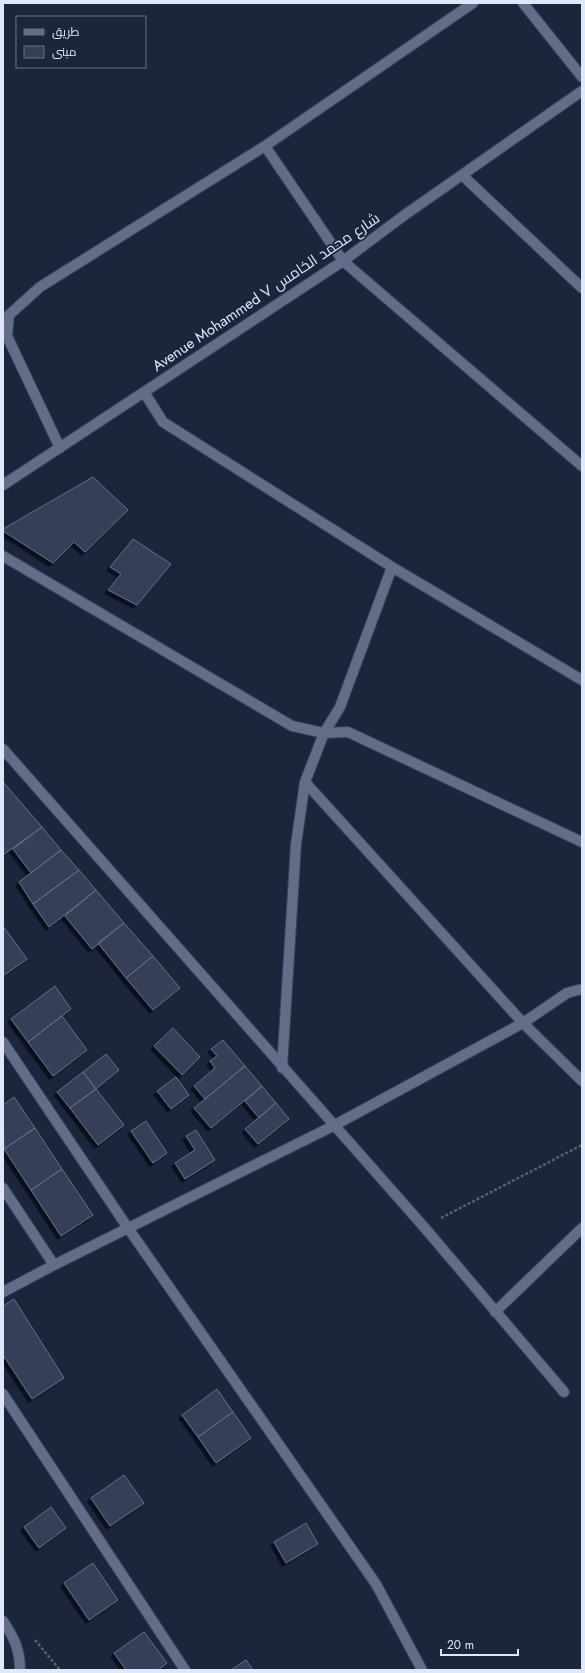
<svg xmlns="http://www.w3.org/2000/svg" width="585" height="1673" viewBox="0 0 585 1673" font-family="Jost,Cairo,sans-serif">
	<defs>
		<filter id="shadow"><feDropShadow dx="-3.5" dy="3.5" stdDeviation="0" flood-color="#0009"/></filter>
	</defs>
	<rect width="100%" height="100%" fill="#1b253c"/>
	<path fill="#343f58" stroke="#626f8b" filter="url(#shadow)" d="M93 477 128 510 85 552 74 542 53 563 3 531V529Z
		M133 539 171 564 137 605 108 590 121 574 110 567Z
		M4 783 42 827 3 855V784Z
		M42 827 61 850 31 873 13 849Z
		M61 850 79 870 33 904 19 882Z
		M79 870 96 890 49 927 33 904Z
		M96 890 124 923 92 949 65 916Z
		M124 923 153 956 126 978 98 943Z
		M3 926 27 959 3 976Z
		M153 956 180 988 153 1010 126 978Z
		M55 986 71 1009 28 1042 11 1019Z
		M62 1016 87 1050 53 1076 28 1042Z
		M173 1028 200 1057 182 1075 154 1046Z
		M223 1040 245 1066 205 1099 194 1086 215 1068 210 1061 217 1056 211 1049Z
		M106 1054 119 1070 96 1089 83 1072Z
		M245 1066 262 1086 211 1128 194 1108Z
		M83 1072 96 1089 70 1108 57 1092Z
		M176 1077 189 1095 171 1109 157 1091Z
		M262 1086 276 1103 259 1118 245 1101Z
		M96 1089 124 1125 98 1145 70 1108Z
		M14 1097 35 1128 4 1149 3 1105Z
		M276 1103 289 1119 258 1144 245 1129Z
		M146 1121 167 1153 153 1163 131 1131Z
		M35 1128 62 1169 31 1190 4 1149Z
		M196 1130 215 1160 185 1179 175 1163 195 1150 186 1136Z
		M62 1169 93 1215 61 1236 31 1190Z
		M14 1299 64 1378 32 1399 3 1355V1306Z
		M217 1389 233 1412 198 1437 182 1415Z
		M233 1412 251 1438 216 1463 198 1437Z
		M124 1475 144 1503 110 1526 91 1498Z
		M51 1507 66 1528 39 1548 24 1527Z
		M306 1523 318 1544 286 1563 274 1542Z
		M93 1563 118 1600 89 1620 64 1583Z
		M144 1632 167 1663 158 1670H126L114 1653Z
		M246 1660 253 1670H231Z"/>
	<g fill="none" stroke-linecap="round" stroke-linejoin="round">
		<defs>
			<path id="street" d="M523 3 582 77
				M265 146 343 261 582 466
				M462 175 582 288
				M144 392 163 422 392 567 582 680
				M60 448 7 336 9 315 40 287 265 146 473 3
				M3 485 343 261 406 214 582 91
				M3 556 292 726 324 733 348 732 582 842
				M3 749 424 1227 564 1392
				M305 782 523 1023 582 1081
				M3 1042 128 1228 376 1584 422 1670
				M282 1068 296 844 305 782 324 733 340 707 392 567
				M3 1188 54 1265
				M3 1292 54 1265 335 1125 523 1023 567 993 582 989
				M495 1312 582 1228
				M3 1394 185 1670
				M3 1621C14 1638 20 1649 20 1670"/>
		</defs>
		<use href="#street" stroke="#3a4155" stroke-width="12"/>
		<path stroke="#566074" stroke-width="2.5" stroke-dasharray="3 2" stroke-linecap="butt" d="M441 1218 582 1145
			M35 1640 60 1670"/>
		<use href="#street" stroke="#616d89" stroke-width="10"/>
	</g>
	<g text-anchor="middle" stroke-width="3.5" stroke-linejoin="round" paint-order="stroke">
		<g font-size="15" fill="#e0e7f7" stroke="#1b253c">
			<text transform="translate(266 292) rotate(-34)" y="5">Avenue Mohammed V شارع محمد الخامس</text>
		</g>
	</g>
	<rect width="585" height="1673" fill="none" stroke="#e0e7f7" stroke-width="8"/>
	<rect x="16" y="16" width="130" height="52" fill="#1b253c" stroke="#6a7387"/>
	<rect x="24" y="29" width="20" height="6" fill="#616d89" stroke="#6a7387"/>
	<text x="52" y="36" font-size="12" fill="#e0e7f7">طريق</text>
	<rect x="24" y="46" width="20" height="12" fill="#343f58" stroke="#6a7387"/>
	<text x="52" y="56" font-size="12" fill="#e0e7f7">مبنى</text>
	<path d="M441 1649v6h77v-6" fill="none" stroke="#e0e7f7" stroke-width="2"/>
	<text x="447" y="1649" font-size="12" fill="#e0e7f7" stroke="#1b253c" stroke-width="3" paint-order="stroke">20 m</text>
</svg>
